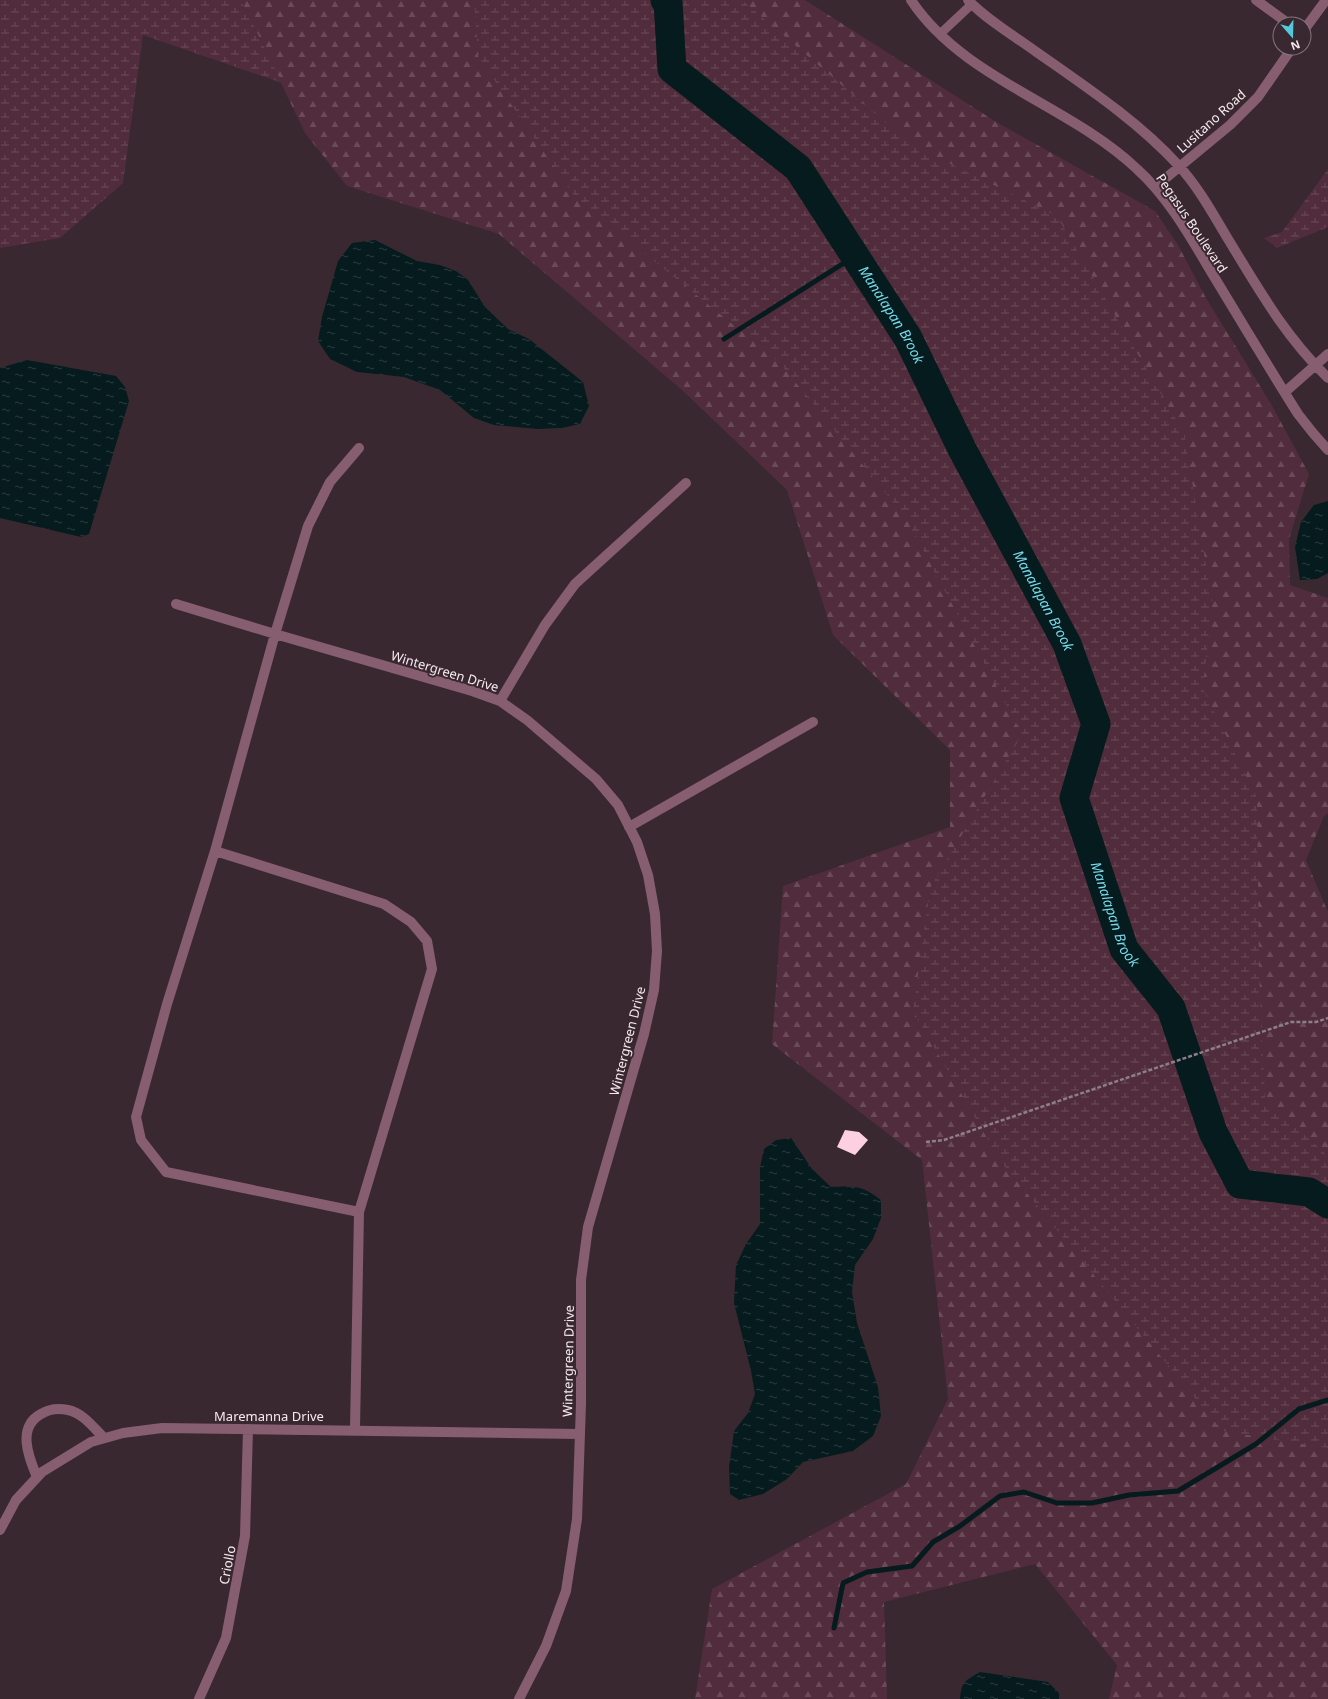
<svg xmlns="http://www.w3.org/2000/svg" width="1328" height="1699" viewBox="0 0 1328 1699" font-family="'Noto Sans',sans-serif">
	<defs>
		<pattern id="forest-firs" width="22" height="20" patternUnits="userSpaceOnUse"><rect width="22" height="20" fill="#512c3c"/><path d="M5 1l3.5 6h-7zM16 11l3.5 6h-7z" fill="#6b4b58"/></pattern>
		<pattern id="wetland-marsh" width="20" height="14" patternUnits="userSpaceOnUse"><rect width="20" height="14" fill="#512c3c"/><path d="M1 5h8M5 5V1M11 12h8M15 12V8" fill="none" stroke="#6b4b58"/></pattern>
		<pattern id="water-ripples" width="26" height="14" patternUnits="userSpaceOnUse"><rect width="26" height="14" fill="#061b1e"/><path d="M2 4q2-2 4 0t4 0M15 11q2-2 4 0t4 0" fill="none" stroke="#2b3c3f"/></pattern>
	</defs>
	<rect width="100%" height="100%" fill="#39282f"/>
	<path fill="url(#forest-firs)" d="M241 0H805L998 123 1155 211 1178 245 1206 298 1271 404 1309 474 1289 539 1290 585 1328 598V813L1324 816 1306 860 1328 912V1699H1109L1117 1665 1035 1564 884 1602 887 1699H695L712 1589 906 1484 948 1399 922 1160 772 1044 783 886 950 827V750L833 635 787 490 682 390 499 234 347 186 305 133Z"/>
	<path fill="url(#wetland-marsh)" d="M0 0H241L282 83 143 35 123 183 60 238 0 248Z
		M474 0H742L912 145 1057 216 1184 433 1212 601 1203 689 1257 798 1259 972 1265 1099 1328 1156V1448L1222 1431 1001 1162 913 1011 930 888 1022 734 905 517 779 362 574 196 478 56Z
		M1328 169V227L1277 248 1264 238 1282 232Z"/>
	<path fill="url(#water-ripples)" d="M375 240 417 261 440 265 456 271 468 280 485 307 508 329 529 339 583 382 589 406 580 424 562 428 538 429 494 425 474 418 440 390 404 377 357 372 330 359 318 341 322 317 338 261 352 243Z
		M27 360 116 376 125 387 129 401 89 534 81 537 0 518V368Z
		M1328 501V573L1317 579 1300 580 1295 547 1301 522 1314 505Z
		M791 1138 812 1169 831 1187C854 1186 862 1185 881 1200V1218L873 1239 855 1265 852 1292 857 1323 878 1387 881 1416 873 1436 853 1451 803 1462 787 1479 763 1494 739 1500 730 1494 729 1467 734 1431 748 1413 755 1394 751 1371 734 1303 736 1265 746 1244 760 1224V1167L764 1149 776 1140Z
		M980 1672 1048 1682 1059 1693V1699H960C961 1682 966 1680 980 1672Z"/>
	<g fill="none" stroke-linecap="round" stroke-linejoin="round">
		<path stroke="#061b1e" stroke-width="5" d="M724 339 855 256
			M834 1628 843 1583 867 1572 912 1566 933 1542 960 1526 1000 1496 1024 1492 1057 1503H1092L1129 1495 1178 1491 1256 1444 1299 1409 1328 1400"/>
		<path stroke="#061b1e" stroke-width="29" id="s1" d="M665 0 668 2 672 69 798 168 908 338 962 449 1067 644 1096 724 1074 798 1124 949 1171 1008 1213 1132 1240 1184 1309 1192 1328 1204"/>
	</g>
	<path fill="#fcd0e1" d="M845 1130 859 1132 868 1140 855 1155 837 1147Z"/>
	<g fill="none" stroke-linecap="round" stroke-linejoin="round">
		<path stroke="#8d7f85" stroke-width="2.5" stroke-dasharray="4 2" stroke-linecap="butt" d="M926 1142 944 1140 1291 1022H1316L1328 1018"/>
		<path stroke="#865e6f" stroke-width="9" d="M940 34 972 4"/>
		<path stroke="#865e6f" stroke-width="10" d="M911 0C963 79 1070 105 1137 169 1169 198 1191 238 1213 275 1241 321 1269 368 1298 414L1313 433 1328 450
			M968 0C987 20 1013 35 1035 51 1085 86 1138 121 1179 166 1199 188 1213 214 1228 239 1259 290 1285 336 1328 378
			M1256 0 1289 24
			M1304 30 1326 0
			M1155 187 1230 125 1258 97 1292 48
			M1285 392 1328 354
			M176 604 275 634 472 691 500 701 527 720 596 779 618 805 637 842 648 875 655 914 657 951 654 990 644 1034 588 1227 581 1280V1404L577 1519 566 1591 546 1646 519 1699
			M500 701 545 625 575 584 686 483
			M629 827 813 722
			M215 851 384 904 411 922 427 941 432 969 359 1212 166 1172 141 1140 136 1117 167 1004 215 851 275 634 308 526 330 482 359 448
			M355 1429 359 1212
			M37 1477C28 1456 17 1427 41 1414 49 1409 59 1408 68 1410 83 1413 94 1428 104 1438
			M0 1530 16 1500 42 1472 91 1442 123 1433 162 1428 580 1434
			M199 1699 226 1638 245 1536 248 1429"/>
	</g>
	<g text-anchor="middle" stroke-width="4" stroke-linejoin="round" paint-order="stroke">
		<g font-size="13" fill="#f6eaef" stroke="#39282f">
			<text transform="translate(1211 121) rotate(-42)" y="5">Lusitano Road</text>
			<text transform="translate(1192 223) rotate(56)" y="5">Pegasus Boulevard</text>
			<text transform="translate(445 671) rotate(17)" y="5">Wintergreen Drive</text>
			<text transform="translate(627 1041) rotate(-76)" y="5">Wintergreen Drive</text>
			<text transform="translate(568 1361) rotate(-89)" y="5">Wintergreen Drive</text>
			<text x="269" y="1421">Maremanna Drive</text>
			<text transform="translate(227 1565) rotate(-79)" y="5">Criollo</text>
		</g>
		<g font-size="14" font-style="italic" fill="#74dae9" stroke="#39282f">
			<text dy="5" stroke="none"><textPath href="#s1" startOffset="405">Manalapan Brook</textPath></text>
			<text dy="5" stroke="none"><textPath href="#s1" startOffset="729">Manalapan Brook</textPath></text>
			<text dy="5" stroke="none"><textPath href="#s1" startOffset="1064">Manalapan Brook</textPath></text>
		</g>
	</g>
	<g transform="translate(1292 36) rotate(160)"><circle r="19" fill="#39282f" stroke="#85767c"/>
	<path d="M0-3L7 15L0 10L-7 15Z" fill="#53cadc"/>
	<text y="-6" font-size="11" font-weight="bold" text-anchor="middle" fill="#f6eaef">N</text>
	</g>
</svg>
